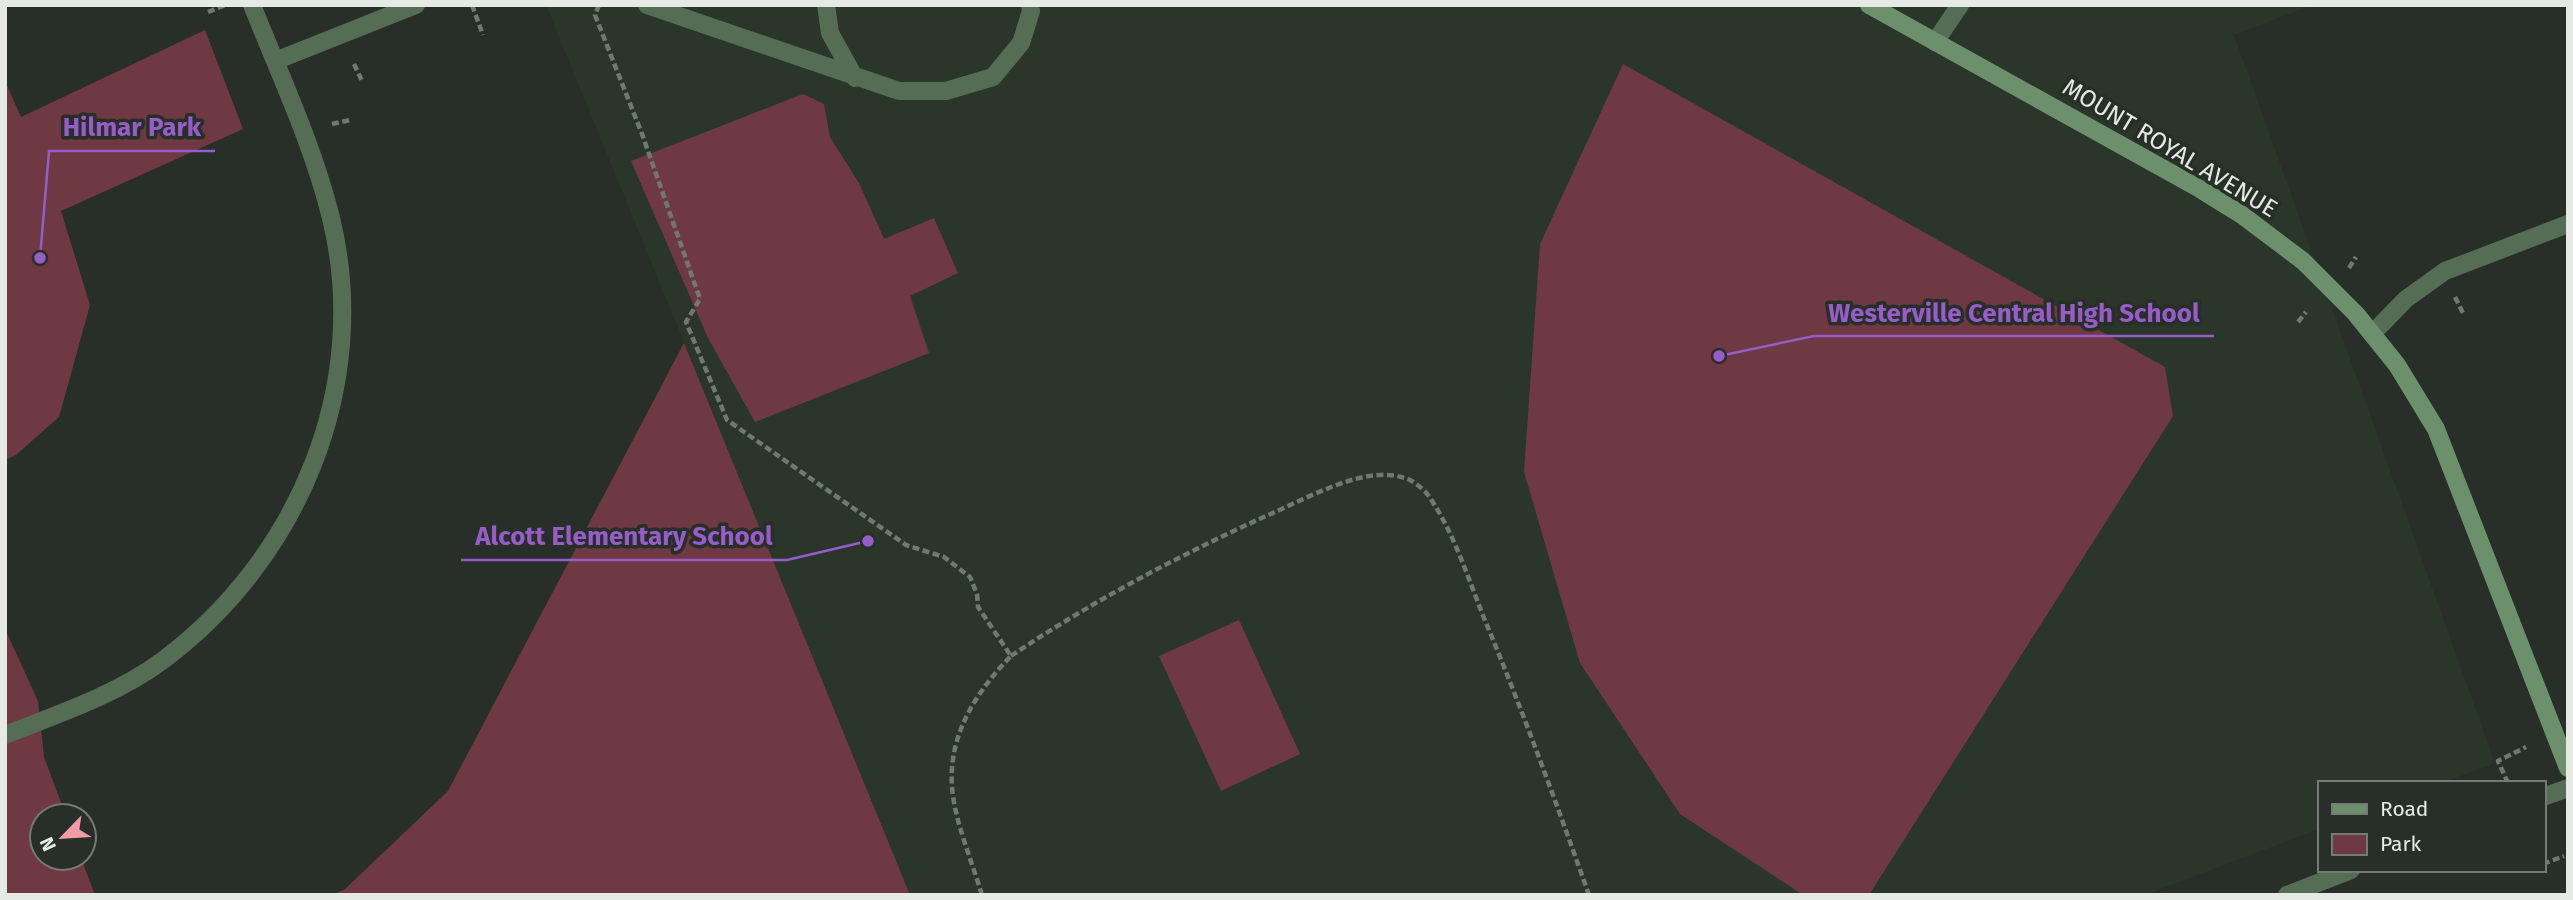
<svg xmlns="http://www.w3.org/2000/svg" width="2573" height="900" viewBox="0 0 2573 900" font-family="'Fira Sans',sans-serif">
	<rect width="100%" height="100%" fill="#282f28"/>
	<path fill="#2a3629" d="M546 5H2313L2234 35 2495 763 2442 783H2319V829L2145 895H910Z"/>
	<path fill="#6f3944" d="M205 30 243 129 61 211 90 305 59 417 16 455 5 460V81L21 117Z
		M1623 64 2165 367 2173 416 1869 895H1803L1680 814 1580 663 1524 472 1540 244Z
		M803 94 824 104 830 137 859 183 884 239 934 218 958 273 910 296 929 353 755 422 708 338 631 161Z
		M684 343 910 895H330L344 890 448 791Z
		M1239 620 1300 754 1221 791 1159 656Z
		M5 629 38 701 44 757 66 816H42V858H81L95 895H5Z"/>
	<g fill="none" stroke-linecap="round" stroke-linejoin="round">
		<path stroke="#717871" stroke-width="4.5" stroke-dasharray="7 3.5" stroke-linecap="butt" d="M472 5 483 35
			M599 5 595 15 642 134 700 299 686 322 727 420 906 545 944 557 970 577 977 594 978 607 1011 656C974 694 945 740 953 796 957 826 973 865 982 895
			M208 12 225 5
			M354 64 363 83
			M332 124 350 120
			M2349 268 2356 257
			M2455 297 2463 313
			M2298 322 2306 312
			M1011 656C1091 602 1178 556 1266 516 1296 503 1327 486 1359 478 1376 474 1394 473 1410 480 1417 484 1426 491 1430 498 1454 533 1468 578 1484 618 1522 709 1556 802 1589 895
			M2508 783 2498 761 2526 747
			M2543 864 2564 856"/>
		<path stroke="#556d55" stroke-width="18" d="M647 5 899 91H946L993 77 1021 43 1031 11 1030 5
			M826 5 830 33 855 78
			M1935 42 1960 5"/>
		<path stroke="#556d55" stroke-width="18" d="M275 61 416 5
			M2372 334 2406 299 2445 271 2568 224
			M5 735C58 714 116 695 162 661 298 560 372 386 331 218 313 145 280 75 252 5
			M2543 797 2568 788
			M2287 895 2351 870"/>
		<path stroke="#6b906b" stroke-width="18" d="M1869 5 2200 189 2242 215 2303 261 2356 314 2397 365 2436 429 2568 768"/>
	</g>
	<g text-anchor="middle" stroke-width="7" stroke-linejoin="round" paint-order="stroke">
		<g font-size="24" fill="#e5eae5" stroke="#282f28">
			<text transform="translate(2170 148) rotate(31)" y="8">MOUNT ROYAL AVENUE</text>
		</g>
	</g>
	<path fill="none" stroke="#965cc8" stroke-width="2.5" d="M40 258L49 151H215M1719 356L1814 336H2214M868 541L787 560H461"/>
	<g fill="#965cc8" stroke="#282f28" stroke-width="2.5">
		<circle cx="40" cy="258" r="7"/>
		<circle cx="1719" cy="356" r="7"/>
		<circle cx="868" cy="541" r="7"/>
	</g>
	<g font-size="26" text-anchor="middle" font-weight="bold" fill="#965cc8" stroke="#282f28" stroke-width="7" stroke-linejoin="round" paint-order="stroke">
		<text x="132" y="136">Hilmar Park</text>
		<text x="2014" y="322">Westerville Central High School</text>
		<text x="624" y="545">Alcott Elementary School</text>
	</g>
	<rect width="2573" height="900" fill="none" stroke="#e5eae5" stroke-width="14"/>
	<rect x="2318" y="781" width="228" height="91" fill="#282f28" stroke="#747a74" stroke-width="2"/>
	<rect x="2332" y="804" width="35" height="10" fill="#6b906b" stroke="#747a74" stroke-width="2"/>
	<text x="2380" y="816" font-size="21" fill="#e5eae5">Road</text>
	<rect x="2332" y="834" width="35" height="21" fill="#6f3944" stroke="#747a74" stroke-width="2"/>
	<text x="2380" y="851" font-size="21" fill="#e5eae5">Park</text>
	<g transform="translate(63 837) rotate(245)"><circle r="33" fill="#282f28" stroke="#747a74" stroke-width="2"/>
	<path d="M0-5L12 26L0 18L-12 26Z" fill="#f39aa9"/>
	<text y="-10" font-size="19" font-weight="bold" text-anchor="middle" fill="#e5eae5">N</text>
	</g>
</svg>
